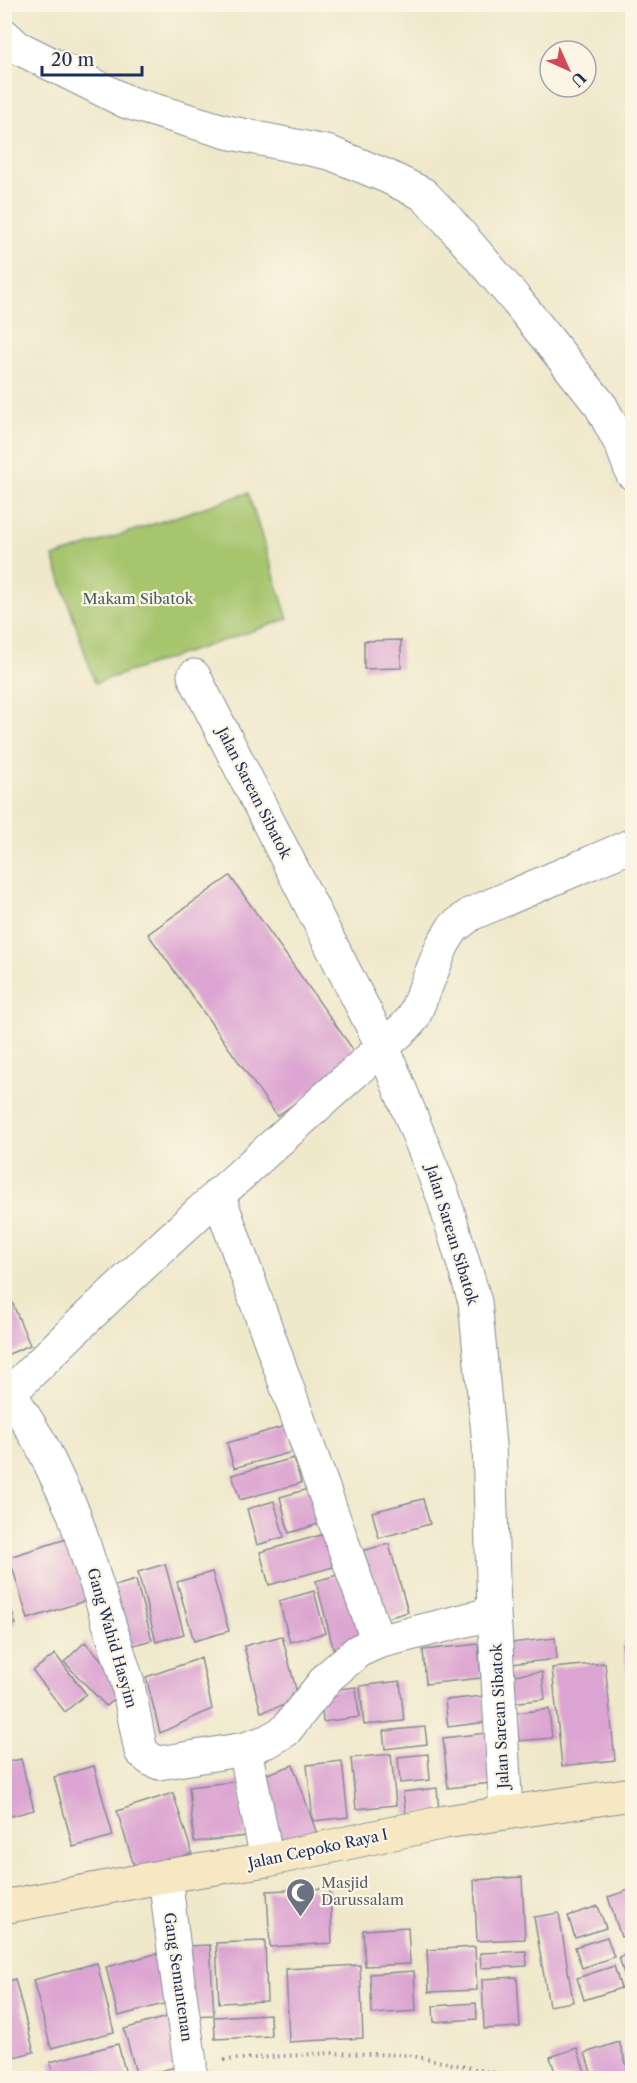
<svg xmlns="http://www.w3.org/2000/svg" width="637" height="2083" viewBox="0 0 637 2083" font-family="'Libre Caslon Text',serif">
	<rect width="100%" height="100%" fill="#fcf5e5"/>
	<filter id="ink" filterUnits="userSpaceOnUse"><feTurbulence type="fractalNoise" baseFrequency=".0167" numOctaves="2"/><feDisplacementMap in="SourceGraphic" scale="12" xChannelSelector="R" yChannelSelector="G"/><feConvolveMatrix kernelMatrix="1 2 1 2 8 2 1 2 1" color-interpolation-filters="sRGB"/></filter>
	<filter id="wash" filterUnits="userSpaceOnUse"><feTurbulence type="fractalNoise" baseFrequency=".008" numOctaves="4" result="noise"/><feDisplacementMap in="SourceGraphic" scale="24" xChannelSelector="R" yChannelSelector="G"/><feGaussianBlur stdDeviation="1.35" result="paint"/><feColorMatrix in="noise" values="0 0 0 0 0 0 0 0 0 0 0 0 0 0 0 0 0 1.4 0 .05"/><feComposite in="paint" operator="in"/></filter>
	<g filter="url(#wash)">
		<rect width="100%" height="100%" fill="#efe8ca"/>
		<path fill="#a6c56d" stroke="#607a66" stroke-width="1.5" d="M248 493 288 619 95 683 53 557Z"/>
		<g id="blocks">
			<path fill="#dca4d2" d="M401 640V668L364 669V641Z
				M230 876 359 1058 277 1116 148 934Z
				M4 1283 30 1345 4 1356Z
				M285 1426 292 1452 234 1468 227 1443Z
				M294 1458 301 1483 240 1500 232 1475Z
				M312 1488 322 1523 289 1533 280 1497Z
				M423 1499 430 1524 379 1538 372 1512Z
				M274 1501 284 1537 257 1545 247 1509Z
				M325 1534 333 1567 269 1585 260 1552Z
				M73 1537 91 1599 28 1619 9 1557Z
				M389 1544 408 1612 376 1621 357 1552Z
				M165 1564 184 1634 156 1642 138 1572Z
				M212 1572 229 1631 194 1641 177 1582Z
				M348 1572 368 1646 335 1655 316 1581Z
				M136 1580 152 1640 127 1647 111 1587Z
				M4 1587 16 1624 4 1628Z
				M314 1591 325 1633 290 1642 279 1601Z
				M282 1636 299 1701 261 1712 244 1646Z
				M555 1638 557 1659 502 1665 500 1644Z
				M632 1641V1688L631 1689 622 1644Z
				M85 1642 127 1687 106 1706 64 1662Z
				M478 1644 481 1678 426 1684 423 1650Z
				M55 1654 86 1694 65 1712 33 1671Z
				M201 1658 212 1709 160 1733 146 1677Z
				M605 1663 615 1760 562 1766 552 1668Z
				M542 1672 545 1699 503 1704 500 1676Z
				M400 1681 404 1721 364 1725 360 1686Z
				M356 1687 359 1717 323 1722 320 1691Z
				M484 1696 487 1722 448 1727 445 1700Z
				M549 1709 552 1738 519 1741 516 1713Z
				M425 1727 427 1744 385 1749 383 1731Z
				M486 1733 491 1783 448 1788 443 1738Z
				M391 1754 396 1805 356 1809 351 1758Z
				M428 1754 430 1780 400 1783 398 1757Z
				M21 1759 34 1810 4 1818V1763Z
				M342 1761 348 1817 313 1821 307 1765Z
				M293 1765 318 1837 270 1852 253 1779Z
				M94 1766 113 1836 73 1847 54 1777Z
				M240 1781 246 1836 194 1842 189 1787Z
				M437 1788 439 1811 406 1815 403 1792Z
				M173 1793 192 1853 136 1872 117 1811Z
				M522 1877 525 1939 477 1941 474 1880Z
				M330 1888 332 1943 270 1947 267 1891Z
				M632 1889V1933L621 1937 608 1897Z
				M598 1906 606 1928 575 1938 568 1916Z
				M559 1913 573 2002 549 2006 534 1917Z
				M408 1927 410 1964 365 1966 363 1930Z
				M607 1937 614 1957 582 1968 575 1947Z
				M265 1941 267 2001 219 2003 216 1943Z
				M210 1945 214 2015 189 2016 186 1946Z
				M475 1947 477 1990 429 1992 427 1950Z
				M526 1951 527 1966 481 1968 480 1953Z
				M163 1952 175 2001 118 2016 106 1967Z
				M632 1952V1982L627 1984 619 1957Z
				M97 1963 114 2032 51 2048 33 1980Z
				M360 1965 363 2038 289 2042 286 1969Z
				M614 1966 621 1988 584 2000 577 1978Z
				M414 1971 416 2011 372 2014 370 1974Z
				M517 1977 520 2027 484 2029 482 1979Z
				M15 1979 34 2052 5 2059V1982Z
				M476 2003 477 2019 434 2022 433 2006Z
				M270 2014 271 2036 215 2039 214 2017Z
				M170 2016 183 2065 137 2077 124 2029Z
				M619 2042 631 2078H593L585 2053Z
				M118 2044 127 2078H55L50 2062Z
				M577 2048 587 2078H557L550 2057Z"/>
		</g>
	</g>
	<g filter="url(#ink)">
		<use href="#blocks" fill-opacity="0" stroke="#858c94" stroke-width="1.5"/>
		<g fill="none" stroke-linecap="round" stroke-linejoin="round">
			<defs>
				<path id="minor" d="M4 35 17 47 127 102 227 132 330 153 386 176 423 194 447 219 517 301 601 406 622 446 632 473
					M194 676 383 1047 443 1196 475 1302 489 1444 494 1613 506 1811
					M218 1194 378 1642
					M10 1393 41 1444 74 1514 127 1680 141 1751 150 1759 159 1763 245 1749 268 1741 285 1731 328 1677 358 1651 378 1642 494 1613
					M4 1396 10 1393C137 1266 271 1147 405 1027L413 1018 443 944 453 928 471 914 632 845
					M245 1749 267 1860
					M165 1876 177 1974 190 2062V2078"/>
				<path id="secondary" d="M4 1907 165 1876 267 1860 445 1822 632 1794"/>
			</defs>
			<use href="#minor" stroke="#858c94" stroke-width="35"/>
			<use href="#secondary" stroke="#858c94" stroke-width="35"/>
			<path stroke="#858c94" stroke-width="4" stroke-dasharray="1.5 4.5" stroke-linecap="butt" d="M224 2060 330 2053 408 2055 505 2075 514 2078"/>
			<use href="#minor" stroke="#fff" stroke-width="33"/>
			<use href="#secondary" stroke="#f7e8c3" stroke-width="33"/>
		</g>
	</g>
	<defs>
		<symbol id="mosque-pin" viewBox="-11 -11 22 30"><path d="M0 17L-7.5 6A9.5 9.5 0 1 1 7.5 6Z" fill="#6b7280" stroke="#fcf5e5"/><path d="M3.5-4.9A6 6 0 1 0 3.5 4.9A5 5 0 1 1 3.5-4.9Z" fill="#fff"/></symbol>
	</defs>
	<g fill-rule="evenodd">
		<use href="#mosque-pin" x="284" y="1876" width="33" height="45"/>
	</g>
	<g text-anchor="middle" stroke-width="4.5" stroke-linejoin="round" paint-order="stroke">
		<g font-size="15" fill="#455c62" stroke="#fcf5e5">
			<text x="138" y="604">Makam Sibatok</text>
		</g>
		<g font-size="15" fill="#1b2f5e" stroke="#fcf5e5">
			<text transform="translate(254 793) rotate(63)" y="5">Jalan Sarean Sibatok</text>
			<text transform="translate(452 1235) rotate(73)" y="5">Jalan Sarean Sibatok</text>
			<text transform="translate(112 1638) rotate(74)" y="5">Gang Wahid Hasyim</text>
			<text transform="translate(500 1716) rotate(-93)" y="5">Jalan Sarean Sibatok</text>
			<text transform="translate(318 1849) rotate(-12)" y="5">Jalan Cepoko Raya I</text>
			<text transform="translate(178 1977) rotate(82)" y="5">Gang Semantenan</text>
		</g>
		<g font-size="15" fill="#5b616d" stroke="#fcf5e5" text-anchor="start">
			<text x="321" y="1888">Masjid<tspan x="321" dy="17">Darussalam</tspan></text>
		</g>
	</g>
	<rect width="637" height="2083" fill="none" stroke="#fcf5e5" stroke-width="24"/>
	<g transform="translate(568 69) rotate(135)"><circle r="28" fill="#fcf5e5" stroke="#a2a6af" stroke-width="1.5"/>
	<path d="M0-4.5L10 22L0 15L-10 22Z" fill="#d1495b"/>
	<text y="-9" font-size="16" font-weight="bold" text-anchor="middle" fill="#1b2f5e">U</text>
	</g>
	<path d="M42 66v9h100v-9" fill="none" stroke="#1b2f5e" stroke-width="3"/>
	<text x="51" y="66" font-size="18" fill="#1b2f5e" stroke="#fcf5e5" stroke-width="4.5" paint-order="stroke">20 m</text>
</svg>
